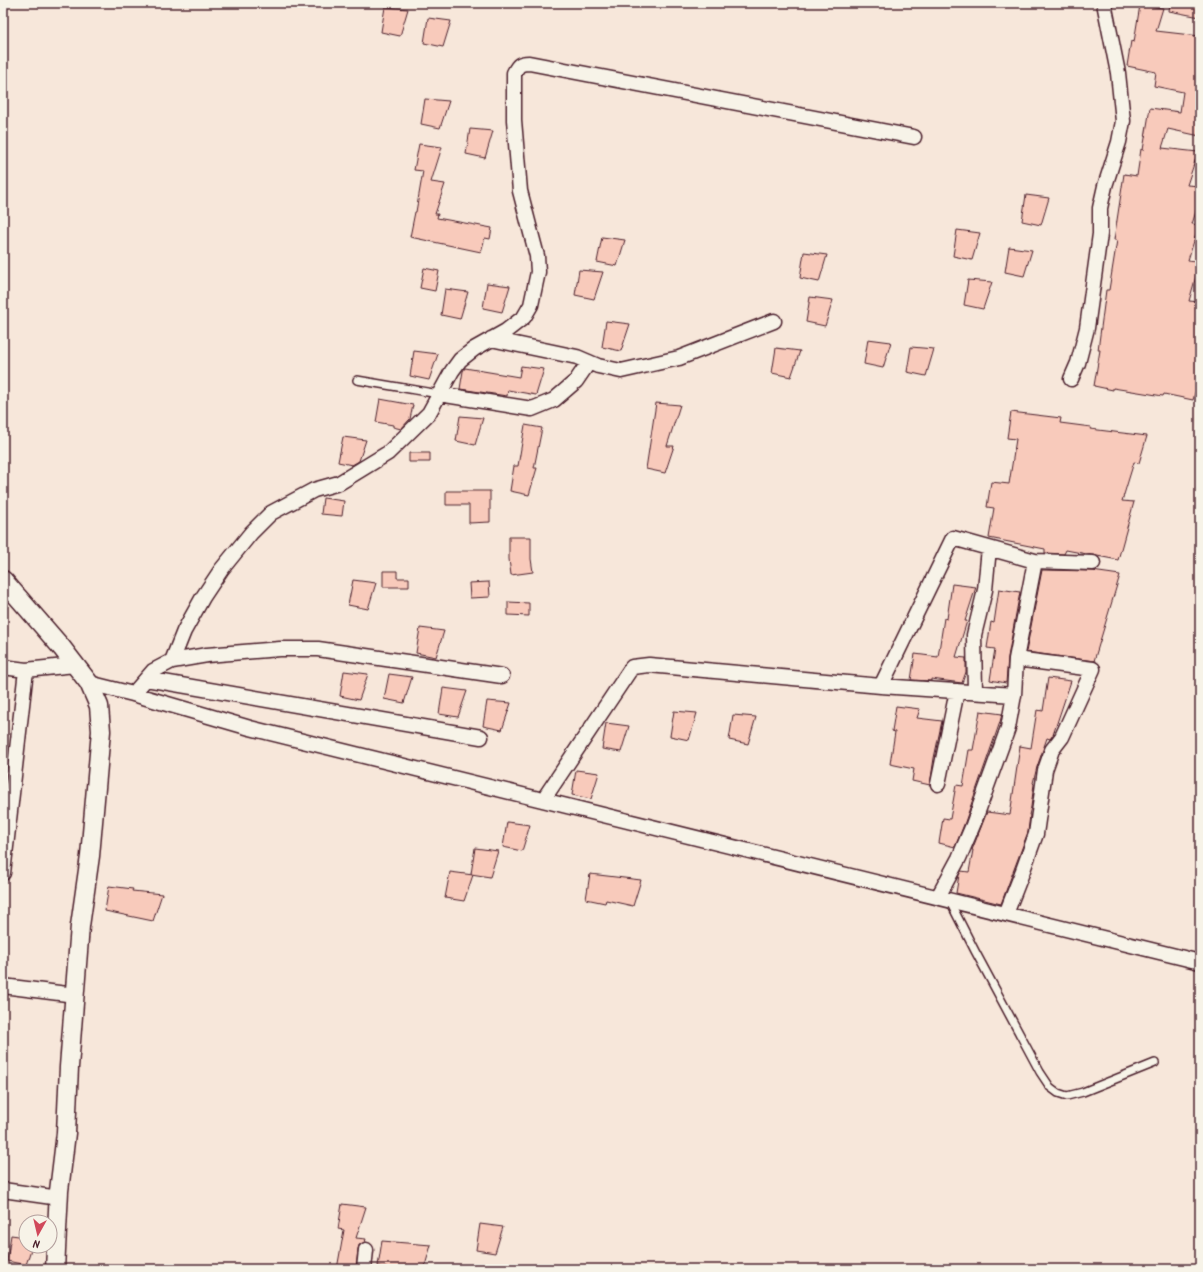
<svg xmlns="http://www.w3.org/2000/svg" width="1203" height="1272" viewBox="0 0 1203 1272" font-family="Kalam,sans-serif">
	<rect width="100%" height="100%" fill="#f7e7da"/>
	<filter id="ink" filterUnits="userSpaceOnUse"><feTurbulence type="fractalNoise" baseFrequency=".025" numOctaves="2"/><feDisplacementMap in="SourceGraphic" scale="8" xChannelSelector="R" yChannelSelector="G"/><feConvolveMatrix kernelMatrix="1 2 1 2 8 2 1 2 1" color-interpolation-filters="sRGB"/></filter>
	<g filter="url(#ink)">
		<path fill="#f8cabb" stroke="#4a1f2b" d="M1170 3H1200V17L1169 11Z
			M1140 5 1163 8 1156 31 1200 36V136L1168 129 1162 148 1198 152 1187 185 1200 186V199L1192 224 1199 225 1188 260 1200 262 1189 301 1200 302V376L1193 400 1164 394 1163 396 1113 388V390L1094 386 1100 350H1098L1106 290H1109L1117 240H1114L1124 174 1137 176 1141 149 1143 150 1150 108 1180 112 1183 92 1154 86 1156 72 1127 66 1131 41 1134 42Z
			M385 7 408 9 400 36 381 32Z
			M428 18 451 21 443 47 424 43Z
			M425 99 449 101 440 128 421 124Z
			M470 129 493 131 485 158 466 154Z
			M419 144 442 147 431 182 445 184 435 214H438L437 218 492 228 490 239 485 238 481 252 410 237 415 212H416L423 171 414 170Z
			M1026 195 1049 198 1041 225 1022 221Z
			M957 230 980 233 972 260 953 256Z
			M602 237 625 240 617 266 597 262Z
			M1009 247 1032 250 1024 276 1005 272Z
			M804 252 827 255 819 282 800 278Z
			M424 268 439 271 435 291 420 288Z
			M579 270 603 272 594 299 575 295Z
			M968 280 992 282 983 309 964 305Z
			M487 283 510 286 502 312 483 308Z
			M445 289 468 292 460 319 441 315Z
			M810 297 833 300 825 326 806 322Z
			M606 321 630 324 621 351 602 347Z
			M868 339 891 342 883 368 864 364Z
			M911 347 934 349 926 376 907 372Z
			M776 348 800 351 791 377 772 373Z
			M414 351 438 354 429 380 410 376Z
			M521 366 544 369 536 395 508 390 507 396 460 389 463 371 465 368 519 377Z
			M380 399 413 405 410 419 401 429 393 427V425L376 422Z
			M656 403 680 405 667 446H674L665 473 646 469Z
			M1011 412 1061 418 1060 423 1091 427 1090 429 1147 436 1139 463 1134 462 1122 501 1134 502 1118 560 1066 550 1064 554 1045 553V549L989 538 994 508 987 507 991 482 1009 484 1016 439 1007 438Z
			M460 416 483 418 475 445 456 441Z
			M525 425 542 428 534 468H537L529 495 510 491 514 466H518Z
			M343 437 366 440 359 461 352 465 338 462Z
			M409 453H430V462H409Z
			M446 491H490V522L469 523V505H446Z
			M323 498 344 501 342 516 321 514Z
			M509 537H531V559L533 572 511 575 509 559Z
			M1042 570 1092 571 1120 575 1094 661 1026 652Z
			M383 571H397V578H409V587H383Z
			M353 580 376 583 368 609 348 605Z
			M489 582 490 597 470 598 469 583Z
			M952 584 976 587 965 621H967L956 657 966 658V672L962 683 931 679V681L911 680 915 654 938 657 944 618 947 619Z
			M999 589 1020 592 1008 657 1006 683 990 680 995 649 987 648 991 622 994 623Z
			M508 602 529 603V616L508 615Z
			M420 628 444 631 436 657 416 653Z
			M344 671 368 674 359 700 340 696Z
			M389 674 412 677 404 703 384 699Z
			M1048 678 1071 681 1053 735 1050 739 1047 738 1037 767 1033 783 1034 784 1031 807 1029 815H1030L1028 832 1001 904 956 893 959 875 961 871 969 872 973 850H972L987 812 1010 815 1020 746 1031 748 1037 710 1043 711Z
			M443 688 467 691 458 717 439 714Z
			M487 701 511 703 502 730 483 726Z
			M896 706 920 709 917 718 942 721 934 758 930 785 912 781 914 769 890 764 895 732 892 731Z
			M674 711 697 713 689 740 670 736Z
			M980 711 1002 714 1000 722 965 822 955 847 939 843 943 818 950 819 956 785 963 786 969 750H973Z
			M733 715 756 717 748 744 729 740Z
			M606 723 629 726 621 752 602 749Z
			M576 770 599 773 591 799 572 795Z
			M507 822 530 825 522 851 503 847Z
			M475 848 498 851 490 877 471 874Z
			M450 872 473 875 464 901 445 898Z
			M590 874 641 880 633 906 606 900 605 903 586 899Z
			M109 886 133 889 132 891 162 894 153 921 105 911Z
			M342 1204 366 1207 356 1238 366 1239 365 1242 359 1245 358 1249 356 1269H337L344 1230 338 1229Z
			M480 1224 503 1227 495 1253 476 1250Z
			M11 1235 26 1237V1246H32L26 1265 7 1261Z
			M382 1241 431 1245 424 1269H409L398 1267 397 1269H391L378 1266Z"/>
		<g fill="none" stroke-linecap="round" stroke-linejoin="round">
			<defs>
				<path id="service" d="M357 380 439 394
					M949 900 975 951 1040 1072 1050 1087 1058 1093 1067 1096 1083 1092 1155 1063"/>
				<path id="minor" d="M491 339 577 357 598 366 621 371 679 358 774 321
					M1071 379 1078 363 1087 328 1100 234V208L1105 186 1119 142 1123 121 1118 73 1104 3
					M439 394 532 409 554 400 576 381 589 362
					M172 661 184 631 203 597 221 570 251 533 271 513 314 490 339 483 388 453 429 413 452 371 460 360 474 349 506 331 524 317 531 305 538 272 537 256 520 191 514 120V73C518 65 520 63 529 63L914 137
					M3 667 26 670 75 665
					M146 679 481 737
					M89 683 133 694 250 728 1200 962
					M881 686 953 538 1035 561 1093 563
					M975 692 974 635 985 590 989 548
					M133 694 153 671 172 661 207 655 280 649H318L502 676
					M938 784 957 691
					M543 800 632 667 649 665 881 686 1014 695
					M3 873 26 670
					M938 897 959 858 973 825 1008 728 1014 695 1016 659 1035 561
					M1006 914 1022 873 1036 834 1045 770 1052 750 1062 737 1093 669 1016 659
					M3 986 75 995
					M3 1190 59 1198
					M364 1269 366 1250"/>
				<path id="tertiary" d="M3 580 62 648 89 683 99 706 101 731 90 856 80 926 69 1067 66 1133 59 1191 55 1269"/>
			</defs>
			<use href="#service" stroke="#4a1f2b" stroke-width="10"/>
			<use href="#minor" stroke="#4a1f2b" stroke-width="17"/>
			<use href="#tertiary" stroke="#4a1f2b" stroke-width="21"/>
			<use href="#service" stroke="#f7f3e8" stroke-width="7"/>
			<use href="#minor" stroke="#f7f3e8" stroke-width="14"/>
			<use href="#tertiary" stroke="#f7f3e8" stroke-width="18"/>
		</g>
	</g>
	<rect width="1203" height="1272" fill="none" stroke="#f7f3e8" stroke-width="16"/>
	<rect x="8" y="8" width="1187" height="1256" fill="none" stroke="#4a1f2b" stroke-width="1.5" filter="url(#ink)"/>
	<g transform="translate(38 1234) rotate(188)"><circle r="19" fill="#f7f3e8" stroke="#b29e9c"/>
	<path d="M0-3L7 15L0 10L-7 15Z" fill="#d1495b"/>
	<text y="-6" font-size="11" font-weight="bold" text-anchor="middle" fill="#4a1f2b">N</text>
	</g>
</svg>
